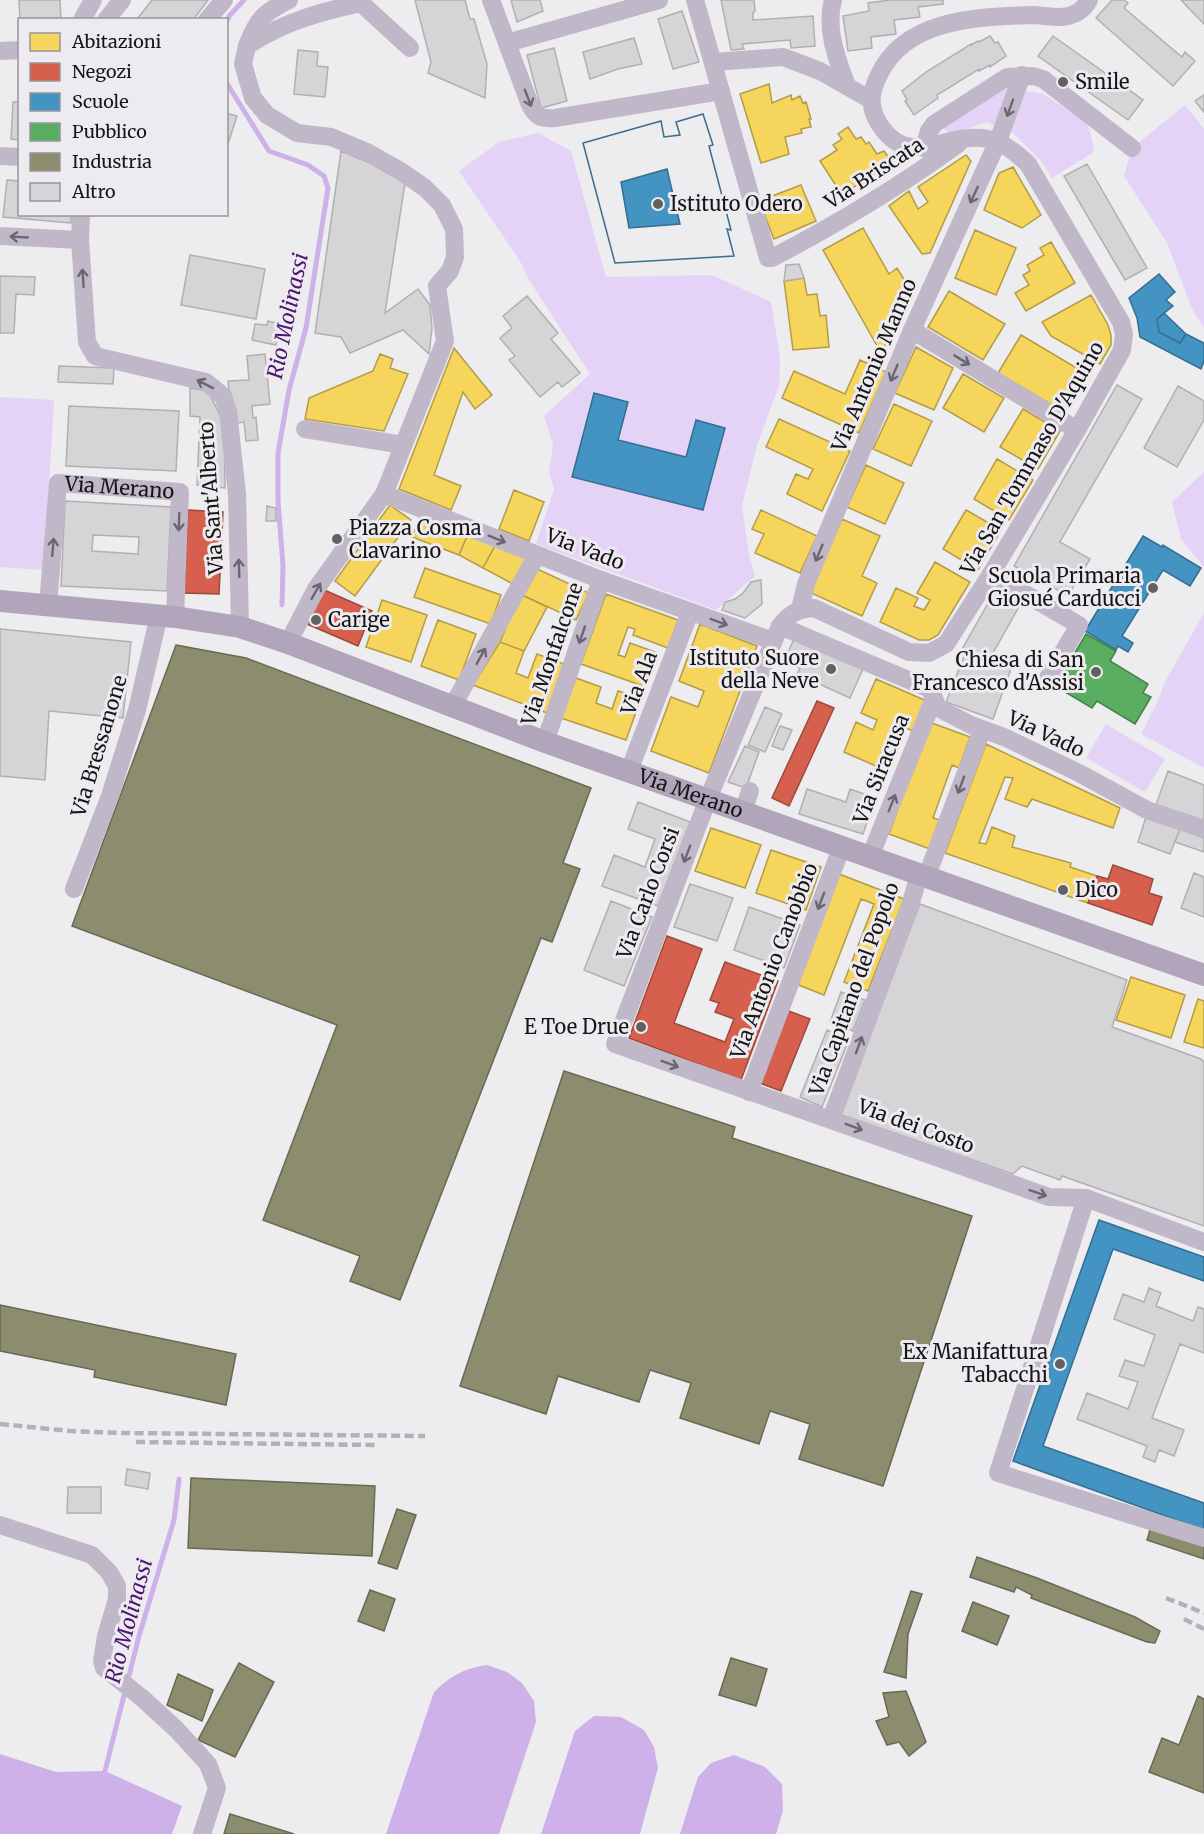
<svg xmlns="http://www.w3.org/2000/svg" width="1204" height="1834" viewBox="0 0 1204 1834" font-family="Merriweather,serif">
	<rect width="100%" height="100%" fill="#edecee"/>
	<path fill="#e5d3f7" d="M1006 87 1043 94 1083 119 1090 130 1094 152 1052 178 1042 162 1013 133 987 122 949 135 942 126Z
		M1185 105 1204 129V328L1192 309 1167 243 1124 176 1132 148Z
		M538 133 571 151 606 277 712 275 771 302 780 358 779 386 757 445 742 506 749 555 755 576 716 610 536 544 554 489 549 472 553 445 544 416 590 374 529 280 520 261 459 171 499 142Z
		M0 397 54 400 44 570 0 567Z
		M1204 472V567L1181 539 1172 502Z
		M1204 613V768L1141 734 1158 701 1165 682Z
		M1106 724 1165 759 1145 792 1086 758Z"/>
	<path fill="#ceb1e8" d="M487 1665 507 1672 522 1683 534 1701 536 1722 499 1834H386L434 1692C452 1675 463 1669 487 1665Z
		M594 1716 621 1717 644 1730 654 1747 658 1768 640 1834H541L575 1731Z
		M0 1754 56 1772 105 1771 182 1806 172 1834H0Z
		M734 1755 765 1767 782 1784 783 1811 776 1834H680L698 1777 711 1763Z"/>
	<path fill="#f6d55c" stroke="#b39c47" stroke-width="1.5" d="M769 84 772 103 791 95 792 100 800 96 803 103 806 102 811 119H809L811 127 801 129 802 133 785 137 789 154 761 163 740 94Z
		M848 127 856 139 861 137 866 144 869 142 877 154 884 151 892 162 842 195 820 161 837 150 833 145 842 139 838 134Z
		M966 155 971 161 930 253 922 254 889 206 909 191 918 209 928 202 918 187Z
		M1013 167 1041 215 1022 228 984 210 999 173Z
		M801 185 816 221 774 239 759 201Z
		M863 228 889 274 897 268 912 292 881 353 823 250Z
		M975 230 1016 248 996 295 955 278Z
		M1051 242 1075 283 1026 311 1015 293 1029 285 1023 275 1030 271 1027 265 1044 255 1040 248Z
		M804 278 807 295 817 294 820 316 826 315 829 347 793 350 784 281Z
		M949 291 1005 324 983 360 928 327Z
		M1091 295 1108 325 1111 335V345L1100 364 1051 336 1042 322Z
		M1021 335 1085 373 1062 411 998 373Z
		M916 347 953 368 934 410 895 393Z
		M454 348 492 395 475 409 463 392 434 475 461 486 451 510 399 489Z
		M380 354 393 359 390 368 408 374 384 431 305 419 309 398 373 371Z
		M860 360 886 372 859 433 782 398 794 371 845 394Z
		M963 374 1004 398 984 432 943 408Z
		M894 404 932 421 911 466 873 449Z
		M1023 409 1060 431 1038 469 1000 447Z
		M779 419 850 451 822 511 787 494 796 474 808 479 813 469 766 447Z
		M997 459 1033 480 1009 520 974 499Z
		M866 465 904 483 885 524 847 507Z
		M514 490 544 502 529 541 499 529Z
		M390 505 411 520 355 596 335 581Z
		M761 510 817 536 800 573 755 553 764 534 752 529Z
		M966 510 1001 530 978 570 943 549Z
		M420 516 468 534 459 555 412 537Z
		M842 519 880 536 862 576 877 583 862 616 809 592Z
		M468 534 497 542 483 568 459 555Z
		M497 542 529 559 515 585 483 568Z
		M935 562 970 582 938 635 929 640H919L880 622 896 588 918 598 914 606 924 610 930 600 917 593Z
		M533 567 589 593 576 620 520 594Z
		M425 568 501 595 491 624 414 597Z
		M520 594 547 607 524 651 500 642Z
		M606 594 678 620 668 648 633 635 635 629 628 627 618 655 625 657 630 643 655 652 643 686 581 664Z
		M382 600 427 615 411 662 366 647Z
		M438 620 476 634 459 680 421 666Z
		M700 624 757 646 709 773 651 751 671 697 698 707 704 691 679 681Z
		M500 642 524 651 516 673 528 678 537 654 566 665 547 713 473 685Z
		M576 678 601 687 596 703 612 709 618 691 641 698 626 740 561 718Z
		M876 679 929 702 916 732 903 727 885 770 844 752 856 722 873 730 877 720 861 713Z
		M929 722 970 737 959 768 952 765 933 818 940 820 930 849 889 834Z
		M986 744 1120 808 1113 828 1032 799 1027 807 1005 799 1013 778 1005 777 979 843 986 844 992 827 1015 836 1012 847 1071 863 1070 867 1097 876 1088 903 945 853Z
		M711 828 761 845 745 888 695 871Z
		M771 850 821 867 806 910 756 893Z
		M839 874 904 899 868 991 844 982 874 904 861 899 824 995 796 984Z
		M1131 977 1185 995 1171 1038 1116 1020Z
		M1198 999 1204 1001V1048L1184 1042Z"/>
	<path fill="#d6604d" stroke="#9c4a3d" stroke-width="1.5" d="M188 510 223 512 219 594 184 593Z
		M322 589 372 611 358 646 307 624Z
		M817 701 834 708 789 806 772 798Z
		M1113 865 1153 879 1149 893 1162 897 1152 925 1088 903 1097 876 1108 879Z
		M667 936 702 949 674 1023 725 1042 734 1019 715 1012 719 1003 710 1000 725 962 778 981 741 1080 629 1038Z
		M786 1010 810 1019 781 1091 757 1082Z"/>
	<path fill="#4393c3" stroke="#366e8f" stroke-width="1.5" fill-rule="evenodd" d="M703 114 713 145 709 146 731 230 727 229 734 256 615 263 583 143 661 121 664 137 680 135 676 122ZM667 169 680 224 629 228 621 182Z
		M703 114 713 145 709 146 731 230 727 229 734 256 615 263 583 143 661 121 664 137 680 135 676 122Z
		M1159 274 1175 292 1166 300 1173 306 1157 319 1159 332 1180 343 1186 334 1204 343V361L1201 369 1140 337 1137 318 1129 298Z
		M1164 313 1186 334 1180 343 1159 332 1157 319Z
		M594 393 628 402 618 440 686 457 696 420 725 428 703 510 572 477Z
		M1143 536 1162 547 1163 545 1201 568 1190 586 1163 570 1122 636 1133 643 1128 652 1118 646 1116 650 1085 631Z
		M1099 1220 1204 1257V1281L1113 1249 1043 1446 1204 1503V1530L1013 1461Z"/>
	<path fill="#5aae61" stroke="#46804b" stroke-width="1.5" d="M1086 634 1116 651 1110 661 1148 684 1143 693 1151 697 1135 724 1097 701 1092 708 1055 686Z"/>
	<path fill="#8c8c6e" stroke="#696954" stroke-width="1.5" d="M176 645 246 658 591 788 563 863 580 869 552 942 541 938 400 1300 350 1281 360 1256 263 1220 337 1025 72 926Z
		M564 1071 735 1127 732 1138 972 1216 883 1486 799 1459 810 1424 770 1411 759 1444 680 1418 691 1383 650 1370 639 1402 558 1376 546 1414 460 1386Z
		M0 1305 236 1354 226 1405 94 1377 95 1370 0 1351Z
		M191 1478 375 1486 372 1556 188 1548Z
		M397 1509 416 1515 397 1569 378 1563Z
		M1152 1523 1204 1540V1559L1147 1540Z
		M977 1557 1037 1578 1135 1617 1160 1631 1155 1643 1147 1642 1031 1598 1032 1595 1016 1587 1014 1592 970 1577Z
		M370 1590 395 1599 384 1631 358 1621Z
		M911 1591 922 1594 908 1634 906 1678 884 1672Z
		M973 1602 1009 1616 997 1645 962 1631Z
		M731 1658 767 1669 756 1706 719 1695Z
		M239 1663 274 1682 235 1757 198 1740Z
		M178 1674 213 1690 202 1721 167 1705Z
		M906 1691 926 1742 909 1756 899 1742 887 1745 876 1721 889 1717 883 1693Z
		M1198 1696 1204 1699V1793L1149 1772 1162 1738 1179 1745Z
		M230 1814 294 1834H224Z"/>
	<g fill="none" stroke-linecap="round" stroke-linejoin="round">
		<path stroke="#ceb1e8" stroke-width="5" d="M226 22 230 15 244 0
			M226 82 269 151 308 165 324 176 328 188 306 328 289 390 278 453V501L283 566 282 605
			M105 1771 139 1636 174 1520 179 1479"/>
	</g>
	<path fill="#d5d4d6" stroke="#b0b0b2" stroke-width="1.5" fill-rule="evenodd" d="M19 0H60L61 20H20Z
		M152 0H208L193 20H140L138 18Z
		M415 0H465L470 19H474L487 64 485 98 428 73 431 62Z
		M511 0H540L543 11 517 22Z
		M721 0H754L755 11 753 13V20L813 16 815 46 791 48 790 40 742 44 744 49 731 50Z
		M890 0H943V4L918 7 920 17 894 20 896 34 871 37 872 48 848 51 843 16 869 11 868 3Z
		M1112 0H1124L1128 3 1124 8 1182 57 1185 52 1195 61 1173 86 1096 18Z
		M1181 0H1204V24L1202 22Z
		M682 11 699 62 673 69 658 19Z
		M990 36 995 43 998 42 1006 56 990 67V65L979 71V69L937 95 938 98 914 115 905 101 907 100 902 91 926 72 971 44V45L978 41 979 42Z
		M1053 36 1143 100 1128 120 1038 56Z
		M634 38 642 64 618 69 590 79 583 52Z
		M554 48 567 101 541 108 527 55Z
		M298 50 318 52 317 66 328 67 325 97 294 94Z
		M1204 95V112L1195 101Z
		M13 102H20V140L11 139Z
		M226 113 237 116 227 147H226Z
		M341 151 370 163 405 183 385 313 418 289 430 305 432 328 429 354 403 330 350 353 341 337 315 333Z
		M1087 164 1147 268 1125 280 1064 176Z
		M7 180 20 181V214H71V223L3 217Z
		M190 255 265 269 256 319 181 305Z
		M799 264 804 278 784 281 786 265Z
		M0 276 35 277 34 295 16 294 14 333H0Z
		M527 296 558 333 551 339 580 373 562 387 558 382 540 397 509 360 515 356 500 338 512 328 503 316Z
		M268 321 280 324 276 345 252 340 255 324 267 325Z
		M265 354 270 404 252 406 253 418 256 417 258 440 246 441 244 422 232 424 228 381 249 380 247 356Z
		M59 366 114 368 113 384 58 382Z
		M1117 385 1142 399 1060 542 1090 559 1068 596 1014 566Z
		M1178 386 1204 401V420L1177 467 1144 448Z
		M190 388 208 391 224 423 225 488 197 485 200 417 190 416Z
		M69 406 179 411 176 471 66 466Z
		M65 501 171 507 167 591 61 586ZM93 535 139 537 138 554 92 551Z
		M267 506 276 508V521H266Z
		M761 580 762 604 745 618 722 610 725 602 735 599 743 593 751 582Z
		M995 591 1020 605 988 662 1011 669 993 719 946 702 964 656 961 651Z
		M0 629 131 642 123 718 49 711 45 780 0 776Z
		M794 639 863 669 850 698 797 674 800 668 784 661Z
		M765 707 782 714 765 752 748 745Z
		M780 726 792 730 783 750 772 746Z
		M745 746 759 752 746 788 728 782Z
		M1168 771 1204 785V826L1156 805Z
		M807 789 846 802 850 789 870 796 866 808 871 810 863 834 799 814Z
		M638 802 690 822 658 906 602 886 614 855 645 867 655 839 628 829Z
		M1146 817 1180 829 1170 854 1138 842Z
		M1180 829 1204 838V852L1175 842Z
		M1194 873 1204 877V917L1181 908Z
		M690 884 733 898 717 941 674 927Z
		M611 901 652 917 624 986 584 970Z
		M920 904 1127 980 1112 1027 1201 1059 1204 1062V1226L1062 1176 1060 1180 1022 1166 1013 1174 839 1114Z
		M749 907 800 925 784 968 734 950Z
		M841 992 865 1000 853 1031 830 1022Z
		M827 1030 849 1040 822 1107 800 1097Z
		M1149 1288 1161 1293 1156 1306 1193 1321 1198 1307 1204 1309V1353L1180 1344 1152 1418 1184 1430 1174 1456 1159 1450 1155 1462 1143 1457 1147 1446 1077 1419 1087 1393 1128 1409 1138 1382 1119 1376 1125 1360 1144 1366 1155 1335 1114 1319 1123 1294 1144 1302Z
		M127 1469 150 1473 148 1489 125 1485Z
		M68 1487H101V1513H67Z"/>
	<g fill="none" stroke-linecap="round" stroke-linejoin="round">
		<g stroke="#c0b8c8" stroke-width="18">
			<path d="M491 0 530 105C536 117 542 119 555 118L721 91"/>
			<path d="M695 0 768 258H772C837 224 899 187 958 144"/>
			<path d="M833 0C825 29 837 59 847 86"/>
			<path d="M1089 0C1084 9 1078 14 1068 16 1056 19 1044 15 1032 15 979 17 905 18 879 75 871 91 868 105 878 122 907 170 942 134 982 138 1001 140 1015 152 1028 164L1121 322 1124 334 1122 350 1077 430 991 574 946 644 929 653 909 652 814 608C797 609 791 613 780 626L708 799 615 1044 1049 1197 1086 1198 1204 1242"/>
			<path d="M82 20 93 0"/>
			<path d="M106 20 122 0"/>
			<path d="M207 20 224 0"/>
			<path d="M507 43 659 0"/>
			<path d="M247 46C257 19 263 13 289 0"/>
			<path d="M0 51 20 50"/>
			<path d="M713 62 783 57 820 71 871 100"/>
			<path d="M924 148 929 131 934 124 1007 77 1033 76 1043 79 1132 148"/>
			<path d="M0 156 20 157"/>
			<path d="M81 214 80 240 87 342 95 356 206 382 223 396 228 411 237 494 240 627"/>
			<path d="M0 236 80 240"/>
			<path d="M912 330 1077 430"/>
			<path d="M305 429 403 445"/>
			<path d="M384 494 601 580 773 641"/>
			<path d="M991 574 1079 625 1046 681"/>
			<path id="s1" d="M48 605 58 483 180 492 175 617"/>
			<path d="M800 609 806 584 912 330 998 141 1022 75"/>
			<path d="M780 626 930 689 938 708 971 725 1004 737 1079 773 1147 810 1204 829"/>
			<path d="M288 643 316 589 384 494 445 341 437 286 450 271 455 257 454 229 442 205 425 188 399 170 367 152 331 137 297 133 267 115 253 98 243 64 247 46C283 22 320 12 361 3L410 48"/>
			<path d="M452 707 537 555"/>
			<path d="M545 742 601 580"/>
			<path d="M629 771 690 612"/>
			<path d="M743 812 750 791"/>
			<path d="M870 857 934 698"/>
			<path d="M926 878 982 730"/>
			<path d="M74 889 110 796 137 710 159 615"/>
			<path d="M749 1092 842 846"/>
			<path d="M831 1119 910 906 919 875"/>
			<path d="M1086 1198 998 1473 1204 1538"/>
			<path d="M0 1525 92 1555 109 1572 117 1586V1599L106 1636 102 1661 104 1668 141 1697 176 1729 208 1764 217 1788 202 1834"/>
		</g>
		<path stroke="#b0a5ba" stroke-width="22" id="s2" d="M0 601 175 617 240 627 288 643 545 742 1204 975"/>
		<path stroke="#b3b0b7" stroke-width="4.5" stroke-dasharray="9 4.5" stroke-linecap="butt" d="M0 1424 70 1431 122 1433 425 1436
			M136 1442 376 1445
			M1166 1598 1204 1613
			M1184 1619 1204 1629"/>
	</g>
	<defs><path id="oneway-shaft" d="M-6 0H5M1.5-3L5.5 0L1.5 3" fill="none" stroke-width="1.6" stroke-linecap="round" stroke-linejoin="round" transform="scale(1.5)"/></defs>
	<g stroke="#6b6770">
		<use href="#oneway-shaft" transform="translate(528 98) rotate(69)"/>
		<use href="#oneway-shaft" transform="translate(1010 108) rotate(110)"/>
		<use href="#oneway-shaft" transform="translate(974 195) rotate(115)"/>
		<use href="#oneway-shaft" transform="translate(19 237) rotate(-177)"/>
		<use href="#oneway-shaft" transform="translate(83 278) rotate(-94)"/>
		<use href="#oneway-shaft" transform="translate(962 360) rotate(31)"/>
		<use href="#oneway-shaft" transform="translate(894 373) rotate(113)"/>
		<use href="#oneway-shaft" transform="translate(205 384) rotate(-153)"/>
		<use href="#oneway-shaft" transform="translate(179 522) rotate(92)"/>
		<use href="#oneway-shaft" transform="translate(497 539) rotate(22)"/>
		<use href="#oneway-shaft" transform="translate(53 547) rotate(-85)"/>
		<use href="#oneway-shaft" transform="translate(819 553) rotate(113)"/>
		<use href="#oneway-shaft" transform="translate(239 568) rotate(-92)"/>
		<use href="#oneway-shaft" transform="translate(316 591) rotate(-60)"/>
		<use href="#oneway-shaft" transform="translate(719 622) rotate(20)"/>
		<use href="#oneway-shaft" transform="translate(582 635) rotate(109)"/>
		<use href="#oneway-shaft" transform="translate(481 656) rotate(-61)"/>
		<use href="#oneway-shaft" transform="translate(961 785) rotate(110)"/>
		<use href="#oneway-shaft" transform="translate(892 803) rotate(-68)"/>
		<use href="#oneway-shaft" transform="translate(687 854) rotate(111)"/>
		<use href="#oneway-shaft" transform="translate(821 901) rotate(111)"/>
		<use href="#oneway-shaft" transform="translate(859 1045) rotate(-70)"/>
		<use href="#oneway-shaft" transform="translate(670 1064) rotate(20)"/>
		<use href="#oneway-shaft" transform="translate(854 1127) rotate(20)"/>
		<use href="#oneway-shaft" transform="translate(1038 1193) rotate(19)"/>
	</g>
	<g fill="#616162" stroke="#edebef" stroke-width="2">
		<circle cx="1063" cy="82" r="6"/>
		<circle cx="658" cy="204" r="6"/>
		<circle cx="337" cy="539" r="6"/>
		<circle cx="1153" cy="588" r="6"/>
		<circle cx="316" cy="620" r="6"/>
		<circle cx="831" cy="669" r="6"/>
		<circle cx="1096" cy="672" r="6"/>
		<circle cx="1063" cy="890" r="6"/>
		<circle cx="641" cy="1027" r="6"/>
		<circle cx="1060" cy="1364" r="6"/>
	</g>
	<g text-anchor="middle" stroke-width="6" stroke-linejoin="round" paint-order="stroke">
		<g font-size="20" fill="#161617" stroke="#edebef" text-anchor="start">
			<text x="1075" y="89">Smile</text>
			<text x="670" y="211">Istituto Odero</text>
			<text x="349" y="535">Piazza Cosma<tspan x="349" dy="23">Clavarino</tspan></text>
			<text x="1141" y="583" text-anchor="end">Scuola Primaria<tspan x="1141" dy="23">Giosué Carducci</tspan></text>
			<text x="328" y="627">Carige</text>
			<text x="819" y="665" text-anchor="end">Istituto Suore<tspan x="819" dy="23">della Neve</tspan></text>
			<text x="1084" y="667" text-anchor="end">Chiesa di San<tspan x="1084" dy="23">Francesco d'Assisi</tspan></text>
			<text x="1075" y="897">Dico</text>
			<text x="629" y="1034" text-anchor="end">E Toe Drue</text>
			<text x="1048" y="1359" text-anchor="end">Ex Manifattura<tspan x="1048" dy="23">Tabacchi</tspan></text>
		</g>
		<g font-size="20" fill="#161617" stroke="#edebef">
			<text transform="translate(874 173) rotate(-33)" y="7">Via Briscata</text>
			<text transform="translate(874 365) rotate(-67)" y="7">Via Antonio Manno</text>
			<text transform="translate(1032 458) rotate(-60)" y="7">Via San Tommaso D'Aquino</text>
			<text dy="7" stroke="none"><textPath href="#s1" startOffset="184">Via Merano</textPath></text>
			<text transform="translate(211 498) rotate(-94)" y="7">Via Sant'Alberto</text>
			<text transform="translate(585 549) rotate(21)" y="7">Via Vado</text>
			<text transform="translate(552 654) rotate(-71)" y="7">Via Monfalcone</text>
			<text transform="translate(639 683) rotate(-69)" y="7">Via Ala</text>
			<text transform="translate(1046 734) rotate(25)" y="7">Via Vado</text>
			<text transform="translate(99 746) rotate(-73)" y="7">Via Bressanone</text>
			<text transform="translate(881 769) rotate(-68)" y="7">Via Siracusa</text>
			<text dy="7" stroke="none"><textPath href="#s2" startOffset="722">Via Merano</textPath></text>
			<text transform="translate(648 893) rotate(-69)" y="7">Via Carlo Corsi</text>
			<text transform="translate(774 961) rotate(-69)" y="7">Via Antonio Canobbio</text>
			<text transform="translate(854 989) rotate(-70)" y="7">Via Capitano del Popolo</text>
			<text transform="translate(916 1126) rotate(20)" y="7">Via dei Costo</text>
		</g>
		<g font-size="21" font-style="italic" fill="#4c1571" stroke="#edebef">
			<text transform="translate(288 316) rotate(-78)" y="7">Rio Molinassi</text>
			<text transform="translate(129 1621) rotate(-75)" y="7">Rio Molinassi</text>
		</g>
	</g>
	<rect x="18" y="18" width="210" height="198" fill="#edebef" stroke="#979699" stroke-width="1.5"/>
	<rect x="30" y="33" width="30" height="18" fill="#f6d55c" stroke="#979699" stroke-width="1.5"/>
	<text x="72" y="48" font-size="18" fill="#161617">Abitazioni</text>
	<rect x="30" y="63" width="30" height="18" fill="#d6604d" stroke="#979699" stroke-width="1.5"/>
	<text x="72" y="78" font-size="18" fill="#161617">Negozi</text>
	<rect x="30" y="93" width="30" height="18" fill="#4393c3" stroke="#979699" stroke-width="1.5"/>
	<text x="72" y="108" font-size="18" fill="#161617">Scuole</text>
	<rect x="30" y="123" width="30" height="18" fill="#5aae61" stroke="#979699" stroke-width="1.5"/>
	<text x="72" y="138" font-size="18" fill="#161617">Pubblico</text>
	<rect x="30" y="153" width="30" height="18" fill="#8c8c6e" stroke="#979699" stroke-width="1.5"/>
	<text x="72" y="168" font-size="18" fill="#161617">Industria</text>
	<rect x="30" y="183" width="30" height="18" fill="#d5d4d6" stroke="#979699" stroke-width="1.5"/>
	<text x="72" y="198" font-size="18" fill="#161617">Altro</text>
</svg>
